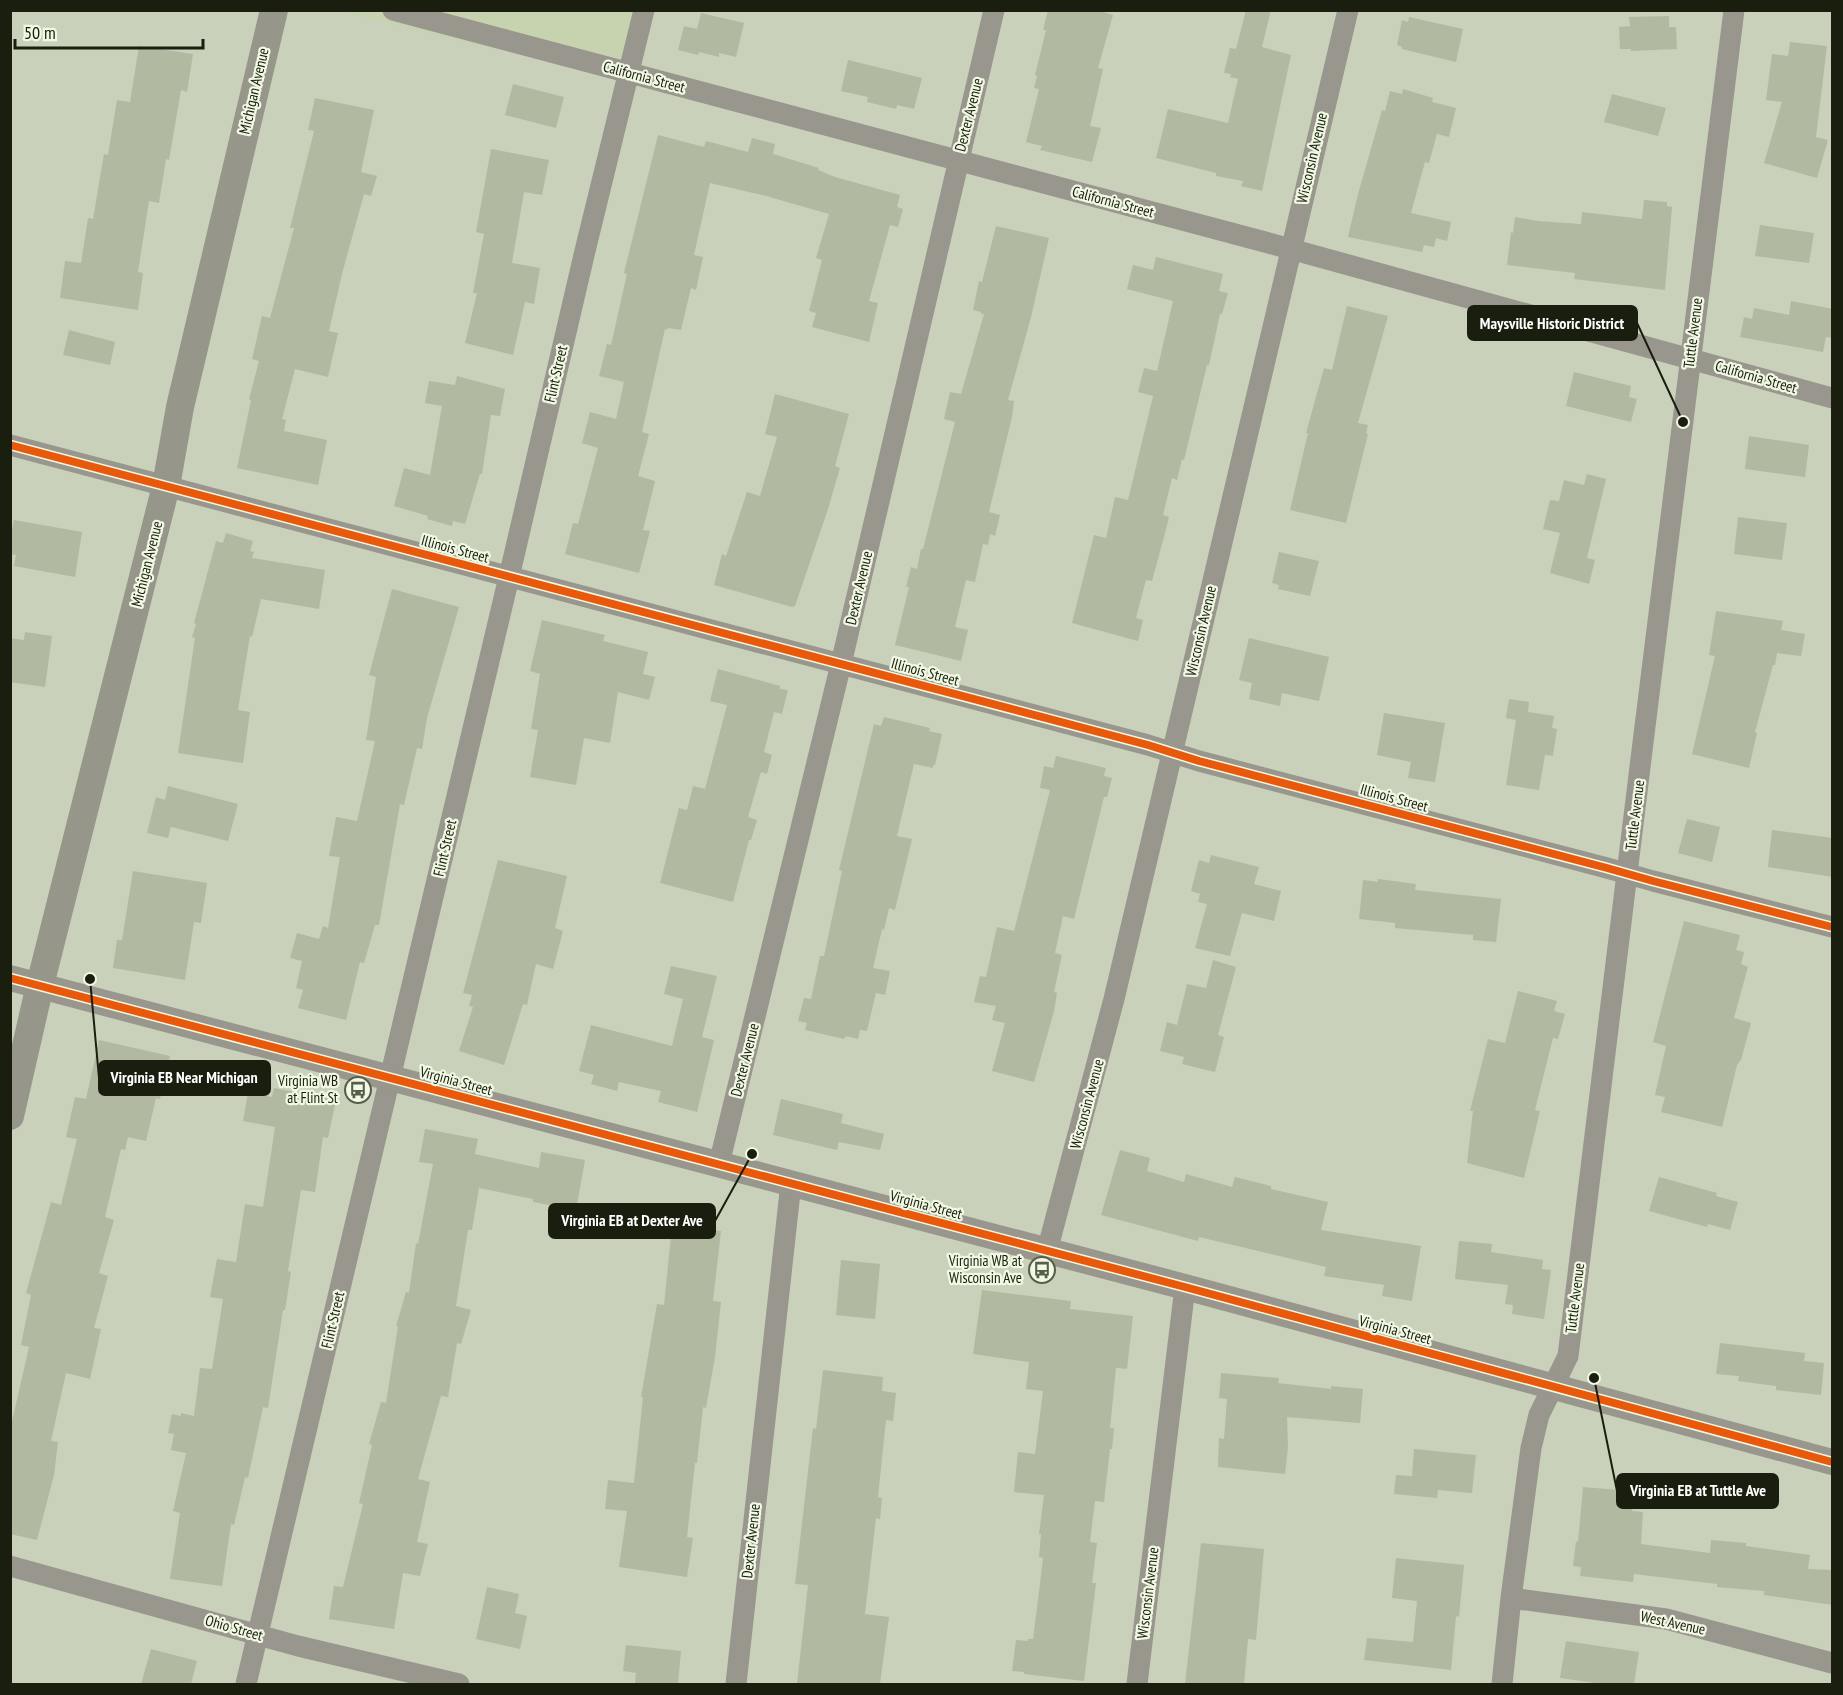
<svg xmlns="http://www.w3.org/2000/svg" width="1843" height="1695" viewBox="0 0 1843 1695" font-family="'PT Sans Narrow',sans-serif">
	<rect width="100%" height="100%" fill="#c9d1bb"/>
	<path fill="#c6d3ae" d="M337 11H652L634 82Z"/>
	<path fill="#b1b9a1" d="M1048 10H1097L1113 15 1098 68 1103 69 1090 126 1101 128 1092 162 1040 150 1042 146 1026 142 1039 89 1034 88 1037 76 1035 75 1046 30H1043Z
		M1246 10H1271L1262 47 1291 55 1262 191 1241 186 1243 181 1216 176V173L1156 158 1168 109 1228 123 1238 79 1230 77 1231 74 1224 73 1230 48 1236 49Z
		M701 13 744 23 736 57 719 53V57L699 52 698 55 678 50 684 26 697 29Z
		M1669 16V27H1676L1677 49 1631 51V49H1620L1619 27 1630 26 1629 17Z
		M1409 17 1463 29 1456 62 1402 49V47L1397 45 1402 20 1408 22Z
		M1790 42 1827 46 1816 137 1828 140 1817 178 1764 163 1782 102 1766 100 1772 54 1788 56Z
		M139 46 193 54 187 92 181 90 169 160 166 159 159 203 149 201 138 272 143 273 138 310 60 298 65 261 81 263 88 218 93 219 104 154 108 155 117 100 130 102Z
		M848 60 922 78 914 109 897 105 896 109 867 102 868 97 841 91Z
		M513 84 564 97 556 128 505 115Z
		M1403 89 1433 98 1432 102 1456 108 1449 137 1437 134 1429 163 1425 162 1411 213 1451 222 1447 241 1436 238 1434 247 1424 245 1422 252 1348 237 1358 194 1382 110 1385 111 1390 91 1402 94Z
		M1612 94 1666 108 1658 136 1604 122Z
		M315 98 374 110 361 172 377 176 371 196 364 194 342 274 329 331 338 333 328 377 295 369 282 419 286 420 284 431 327 440 318 485 237 468 251 400 249 399 259 361 252 359 262 316 270 318 294 228H290L314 131 308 130Z
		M658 135 704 147 706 141 748 152 752 138 775 144 773 154 819 168 818 170 835 177 900 195 897 207 903 209 898 227 890 225 869 301 878 303 869 342 812 327 816 313 809 311 822 260 816 258 829 214 766 196 710 183 694 255 703 257 696 290 691 288 681 330 668 328 667 330 665 329 642 432 649 434 638 476 655 481 643 530 650 531 639 573 565 554 573 523 578 524 598 448 582 443 590 412 616 419 624 382 599 376 607 344 611 345 627 274 624 273Z
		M491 149 549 160 542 195 524 192 512 263 540 268 534 304 525 302 513 355 465 343 477 293H473L484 234 476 232Z
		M1644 200 1667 202V206L1672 207 1665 290 1574 279 1575 273 1507 265 1511 232 1513 233 1515 217 1538 221 1581 224 1582 212 1642 219Z
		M1760 225 1814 233 1809 263 1755 256Z
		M996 226 1049 238 1031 317 1008 400 1014 401 1012 417 989 512 1000 515 995 536 990 534 988 545 983 544 975 582 966 580 955 627 968 630 961 661 895 645 909 587H906L911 567 917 569 921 549H923L955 422 944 419 950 392 961 394 984 314H981V312L973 310 979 281 982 282Z
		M1156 257 1223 274 1219 291 1228 293 1222 314H1220L1209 365H1207L1184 460 1182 459 1177 480 1172 478 1163 515 1169 517 1164 537 1152 581 1146 580 1136 618 1143 620 1138 641 1072 623 1094 535 1106 538 1115 497 1128 500 1153 396 1138 392 1144 368 1157 371 1173 301 1127 289 1133 265 1153 270Z
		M1791 301 1833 309V338L1826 337 1823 352 1740 337 1744 317 1752 319 1754 308 1789 315Z
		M1347 306 1388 316 1358 423 1368 425 1366 433 1368 434 1346 523 1290 510 1308 433H1306L1324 368 1332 370Z
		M69 330 115 342 110 365 63 355Z
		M1574 372 1631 386 1629 397 1637 399 1631 422 1566 406Z
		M457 376 505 389 500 416 491 415 482 474H480L465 524 453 521 452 526 427 519 428 516 394 506 404 468 430 475 442 406 425 403 429 381 455 385Z
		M775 394 849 414 835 466 840 468 828 509 795 606 792 607 714 585 722 554 726 556 747 492 760 496 777 437 765 434Z
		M1749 436 1809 445 1805 477 1745 469Z
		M1587 474 1606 479 1587 558 1595 560 1589 584 1550 573 1560 533 1543 529 1550 500 1559 501 1564 480 1584 485Z
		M1738 517 1787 523 1782 560 1734 554Z
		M14 520 82 532 75 577 14 566 16 555 10 554V538Z
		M226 533 253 541 250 551 254 552 252 558 325 570 319 609 261 599 252 637 250 636 238 710 250 712 243 763 178 753 195 638 192 637 196 624 194 623 216 541 223 543Z
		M1279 552 1319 561 1310 596 1278 589 1279 585 1272 583Z
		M392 589 459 607 427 718 422 749 417 748 404 805 400 804 379 925H375L364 963 360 962 346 1020 298 1008 303 990 296 988 302 961 290 958 297 933 319 939 323 926 328 928 340 857 329 856 336 817 357 821 375 741 366 740 376 677 369 675Z
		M1716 611 1783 621 1781 630 1805 634 1801 656 1777 653 1775 665H1773L1755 732 1757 733 1749 768 1692 754 1715 656 1709 655Z
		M542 620 605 635 603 641 648 652 643 674 655 677 649 700 618 692 610 743 584 738 576 785 530 777 538 730 531 729 540 674 530 671Z
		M25 632 52 636 45 687 10 682V638L24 640Z
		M1249 638 1329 657 1319 701 1282 693 1280 706 1249 699 1252 683 1239 680Z
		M718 669 780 686V689L788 690 782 714 774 712 764 752 772 755 767 774 761 772 748 817 757 820 751 840H749L733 902 660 883 679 808 687 810 693 786 705 789 727 705 710 701Z
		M1509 699 1529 702 1528 712 1554 716 1552 728 1557 729 1553 756 1545 755 1539 790 1506 785 1516 720 1506 718Z
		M1384 713 1445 723 1435 782 1408 778 1411 762 1377 755Z
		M884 717 930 728 929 731 942 734 935 765H933V768L914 764 897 836 912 839 895 910 889 908 884 930 882 929 873 968 890 971 885 995 876 993 867 1031 860 1030 858 1039 846 1036 844 1039 805 1030 807 1023 798 1021 804 998 811 999 820 956H824L842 871 839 870 874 724 881 726Z
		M1056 756 1106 768 1104 776 1112 778 1107 797H1104L1074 919 1063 916 1055 953 1062 955 1054 992 1057 993 1054 1011 1034 1082 992 1071 1005 1023 992 1020 996 1006 974 1002 980 976 986 977 997 927 1014 931 1050 790 1040 788 1044 766 1053 768Z
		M168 786 238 804 228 841 171 827 168 838 147 833 156 797 165 800Z
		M1687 819 1720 827 1712 862 1678 853Z
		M1772 830 1833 838V877L1768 867Z
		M1211 855 1259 867 1254 884 1281 891 1274 921 1242 913 1230 956 1195 948 1207 904 1198 902 1200 894 1191 891 1199 860 1209 863Z
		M498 860 567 876 555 928 563 931 553 969 536 964 527 1005 523 1004 504 1065 459 1051 473 1007 469 1006 472 995 463 993Z
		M133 871 207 883 201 923 194 922 185 980 113 968 117 940H122Z
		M1378 879 1416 884 1415 890 1501 899 1496 942 1473 940V935L1395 928V923L1359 919 1363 880 1378 882Z
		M1684 921 1740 935 1736 950 1744 952 1741 964 1748 967 1734 1018 1751 1023 1741 1060 1737 1065 1722 1127 1661 1112 1665 1097 1655 1095 1666 1046 1653 1042Z
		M1213 960 1236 967 1218 1035 1224 1037 1215 1072 1182 1064 1184 1057 1160 1051 1167 1022 1177 1025 1187 984 1206 988Z
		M671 966 717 976 702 1037 714 1040 697 1112 658 1102 661 1091 619 1082 617 1091 591 1084 594 1075 579 1071 591 1025 672 1046 683 999 664 994Z
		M1518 991 1557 1001 1554 1011 1565 1014 1558 1039 1553 1038 1535 1110 1540 1111 1524 1178 1467 1163 1473 1111H1470L1488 1039 1505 1043Z
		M99 1040 170 1056 160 1099 156 1098 146 1141 128 1137 125 1150 121 1149 105 1217 114 1220 99 1273 108 1276 94 1328 101 1329 90 1379 66 1373 51 1441 58 1442 54 1475 37 1540 10 1534V1430L29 1347 21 1345 31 1295 26 1293 51 1202 61 1205 77 1139 66 1137 75 1097 86 1099Z
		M274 1088 336 1100 328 1138 323 1137 315 1192 301 1190 288 1271 291 1272 285 1310H283L268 1408 263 1407 248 1478 245 1477 234 1525 231 1524 222 1586 170 1579 180 1513 173 1511 186 1453 171 1450 174 1434 168 1433 172 1414 181 1416V1413L194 1416 200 1368 212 1369 223 1299 210 1297 217 1259 236 1262 245 1204 263 1207 275 1127 243 1121 248 1093 272 1097Z
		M781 1099 843 1114 841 1123 884 1134 880 1150 839 1142 837 1150 773 1135Z
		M425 1129 478 1139 475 1154 539 1168 541 1152 585 1160 576 1210 533 1202V1199L479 1188 472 1230H468L456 1306 471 1310 461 1344 457 1343 448 1397 441 1396 418 1479 430 1482 417 1542 428 1544 420 1576 403 1573 394 1629 329 1619 334 1586 343 1587 363 1504 359 1503 372 1445 369 1444 381 1402 386 1403 398 1326H396L406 1292 409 1293 416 1243 418 1244 433 1164 419 1162Z
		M1120 1150 1150 1158 1147 1171 1184 1182 1186 1174 1232 1187 1235 1177 1271 1186V1189L1328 1202 1321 1230 1421 1246 1412 1301 1382 1296 1384 1285 1324 1276 1326 1267 1199 1237 1198 1241 1101 1215Z
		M1659 1177 1717 1193 1716 1196 1738 1202 1730 1230 1708 1224 1707 1227 1649 1211Z
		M672 1226 721 1231 713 1301 721 1302 715 1357 706 1408 703 1407 697 1463H695L687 1537 693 1538 687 1577 619 1567 627 1511 605 1509 608 1480 634 1483 643 1397H641L657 1304 664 1305Z
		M1459 1241 1492 1244 1491 1252 1543 1260 1542 1269 1551 1270 1544 1319 1512 1314 1513 1305 1505 1304 1508 1285 1455 1279Z
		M841 1260 880 1264 875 1319 836 1315Z
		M982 1290 1071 1301 1070 1309 1133 1316 1127 1369 1116 1368 1110 1428H1114L1112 1449H1110L1104 1502 1095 1501 1090 1542 1097 1543 1092 1583H1096L1084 1681 1024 1674V1672L1012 1671 1016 1640 1028 1641V1639H1033L1039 1592 1043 1558 1039 1557 1041 1534H1039L1044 1495 1014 1492 1018 1452 1035 1454 1043 1391 1026 1389 1029 1362 973 1354Z
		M1720 1343 1805 1353 1804 1361 1824 1363 1821 1395 1776 1390V1386L1738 1381 1739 1376 1716 1374Z
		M823 1370 883 1377 882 1391 896 1393 893 1421 886 1420 878 1497 882 1498 880 1519 876 1518 865 1614 889 1617 880 1684H797L808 1585 795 1584 813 1428 816 1429Z
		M1221 1373 1279 1378 1278 1383 1331 1389V1386L1363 1389 1360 1423 1287 1417 1288 1447 1285 1474 1218 1467 1219 1438 1224 1439 1227 1399 1219 1398Z
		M1414 1449 1476 1455 1472 1493 1438 1490 1437 1498 1394 1494 1396 1475 1412 1476Z
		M1583 1487 1619 1490 1618 1494 1634 1495 1632 1511 1643 1512 1641 1544 1710 1553 1711 1540 1746 1543V1546L1810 1555 1808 1569 1833 1570V1605L1764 1595V1591L1717 1587V1584L1634 1574 1633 1582 1580 1576 1581 1567 1573 1566 1576 1541 1578 1542Z
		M1201 1543 1264 1549 1256 1640 1248 1639 1244 1684H1185Z
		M1396 1558 1464 1565 1459 1617 1456 1616 1451 1670 1364 1660 1367 1638 1413 1642 1417 1601 1392 1598Z
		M487 1587 519 1594 515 1613 527 1616 520 1649 476 1639Z
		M1566 1641 1639 1652 1634 1684H1602L1560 1678Z
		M626 1645 681 1651 678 1684 635 1683 636 1673 623 1671Z
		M151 1649 197 1661 191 1684H141Z"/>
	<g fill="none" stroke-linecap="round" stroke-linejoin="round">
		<path stroke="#98968d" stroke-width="21" d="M393 10 1265 242 1832 398
			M10 445 1148 745 1199 761 1607 868 1653 881 1832 927
			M719 1164 841 664 994 10
			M1047 1251 1114 999 1348 10
			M10 1566 298 1646 459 1684
			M1511 1598 1666 1619 1832 1663
			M246 1684 509 577 584 255 644 10
			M736 1684 791 1183
			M1137 1684 1185 1287
			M1502 1684 1511 1598 1531 1448 1539 1415 1568 1356C1624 907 1676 459 1734 10"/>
		<path stroke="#98968d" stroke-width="26" d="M10 978 1185 1287 1832 1462"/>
		<path stroke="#96968a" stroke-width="28" d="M10 1116 40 985 166 486 180 407 274 10"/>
		<defs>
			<path id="cycleway" d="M10 445 1148 745 1199 761 1607 868 1653 881 1832 927
				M10 978 1185 1287 1832 1462"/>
		</defs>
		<use href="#cycleway" stroke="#f1f8e3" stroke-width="11"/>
		<use href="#cycleway" stroke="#e8590c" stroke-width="8"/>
	</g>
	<defs>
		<symbol id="bus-ring" viewBox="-11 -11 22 22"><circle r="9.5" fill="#f1f8e3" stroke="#575d4b" stroke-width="1.5"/><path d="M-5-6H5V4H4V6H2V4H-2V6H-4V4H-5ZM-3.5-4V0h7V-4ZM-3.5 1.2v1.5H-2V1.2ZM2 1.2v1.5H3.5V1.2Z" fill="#575d4b"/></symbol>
	</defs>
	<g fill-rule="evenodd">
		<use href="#bus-ring" x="343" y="1075" width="30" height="30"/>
		<use href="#bus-ring" x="1027" y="1255" width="30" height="30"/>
	</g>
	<g text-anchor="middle" stroke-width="4.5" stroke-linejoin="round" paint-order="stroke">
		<g font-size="15" fill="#191e0f" stroke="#f1f8e3">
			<text transform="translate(644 77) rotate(15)" y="5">California Street</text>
			<text transform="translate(254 91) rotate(-77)" y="5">Michigan Avenue</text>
			<text transform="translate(969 115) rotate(-76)" y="5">Dexter Avenue</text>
			<text transform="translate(1312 158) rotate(-77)" y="5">Wisconsin Avenue</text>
			<text transform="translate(1113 202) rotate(15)" y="5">California Street</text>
			<text transform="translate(1693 333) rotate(-83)" y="5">Tuttle Avenue</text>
			<text transform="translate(556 374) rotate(-77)" y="5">Flint Street</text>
			<text transform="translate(1756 377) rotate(16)" y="5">California Street</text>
			<text transform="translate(455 549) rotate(15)" y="5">Illinois Street</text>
			<text transform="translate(147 564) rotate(-76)" y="5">Michigan Avenue</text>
			<text transform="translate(859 588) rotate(-77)" y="5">Dexter Avenue</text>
			<text transform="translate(1201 631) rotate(-77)" y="5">Wisconsin Avenue</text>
			<text transform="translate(925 672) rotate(15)" y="5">Illinois Street</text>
			<text transform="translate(1394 798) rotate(15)" y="5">Illinois Street</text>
			<text transform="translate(1635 815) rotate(-83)" y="5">Tuttle Avenue</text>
			<text transform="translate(445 848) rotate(-77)" y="5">Flint Street</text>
			<text transform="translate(745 1060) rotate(-76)" y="5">Dexter Avenue</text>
			<text transform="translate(456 1081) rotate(15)" y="5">Virginia Street</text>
			<text transform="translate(1087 1104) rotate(-75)" y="5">Wisconsin Avenue</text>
			<text transform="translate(926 1205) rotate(15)" y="5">Virginia Street</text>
			<text transform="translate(1575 1298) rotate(-83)" y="5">Tuttle Avenue</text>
			<text transform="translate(333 1320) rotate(-77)" y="5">Flint Street</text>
			<text transform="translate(1395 1330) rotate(15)" y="5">Virginia Street</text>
			<text transform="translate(751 1541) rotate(-84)" y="5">Dexter Avenue</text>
			<text transform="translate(1148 1593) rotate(-83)" y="5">Wisconsin Avenue</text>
			<text transform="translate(1673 1623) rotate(12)" y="5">West Avenue</text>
			<text transform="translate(234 1628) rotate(16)" y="5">Ohio Street</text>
		</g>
		<g font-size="15" fill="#191e0f" stroke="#f1f8e3" text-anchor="end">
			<text x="338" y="1086">Virginia WB<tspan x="338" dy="17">at Flint St</tspan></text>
			<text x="1022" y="1266">Virginia WB at<tspan x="1022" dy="17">Wisconsin Ave</tspan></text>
		</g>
	</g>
	<path fill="none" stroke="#191e0f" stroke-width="2" d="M1683 422L1637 323M90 979L99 1078M752 1154L715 1221M1594 1378L1617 1491"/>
	<g fill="#191e0f" stroke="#f1f8e3" stroke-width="2">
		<circle cx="1683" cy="422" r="6"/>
		<circle cx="90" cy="979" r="6"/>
		<circle cx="752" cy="1154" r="6"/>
		<circle cx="1594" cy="1378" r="6"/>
	</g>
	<g fill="#191e0f" stroke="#191e0f" stroke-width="2">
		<rect x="1468" y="306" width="169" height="34" rx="6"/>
		<rect x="99" y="1061" width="171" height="34" rx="6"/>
		<rect x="549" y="1204" width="166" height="34" rx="6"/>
		<rect x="1617" y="1474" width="161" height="34" rx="6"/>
	</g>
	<g font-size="16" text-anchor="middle" font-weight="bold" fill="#fff">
		<text x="1552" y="329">Maysville Historic District</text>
		<text x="184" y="1083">Virginia EB Near Michigan</text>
		<text x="632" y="1226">Virginia EB at Dexter Ave</text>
		<text x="1698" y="1496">Virginia EB at Tuttle Ave</text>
	</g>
	<rect width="1843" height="1695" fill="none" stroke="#191e0f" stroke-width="24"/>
	<path d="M15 39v9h188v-9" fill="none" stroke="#191e0f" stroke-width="3"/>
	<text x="24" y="39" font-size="18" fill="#191e0f" stroke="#f1f8e3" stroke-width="4.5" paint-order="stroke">50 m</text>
</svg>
